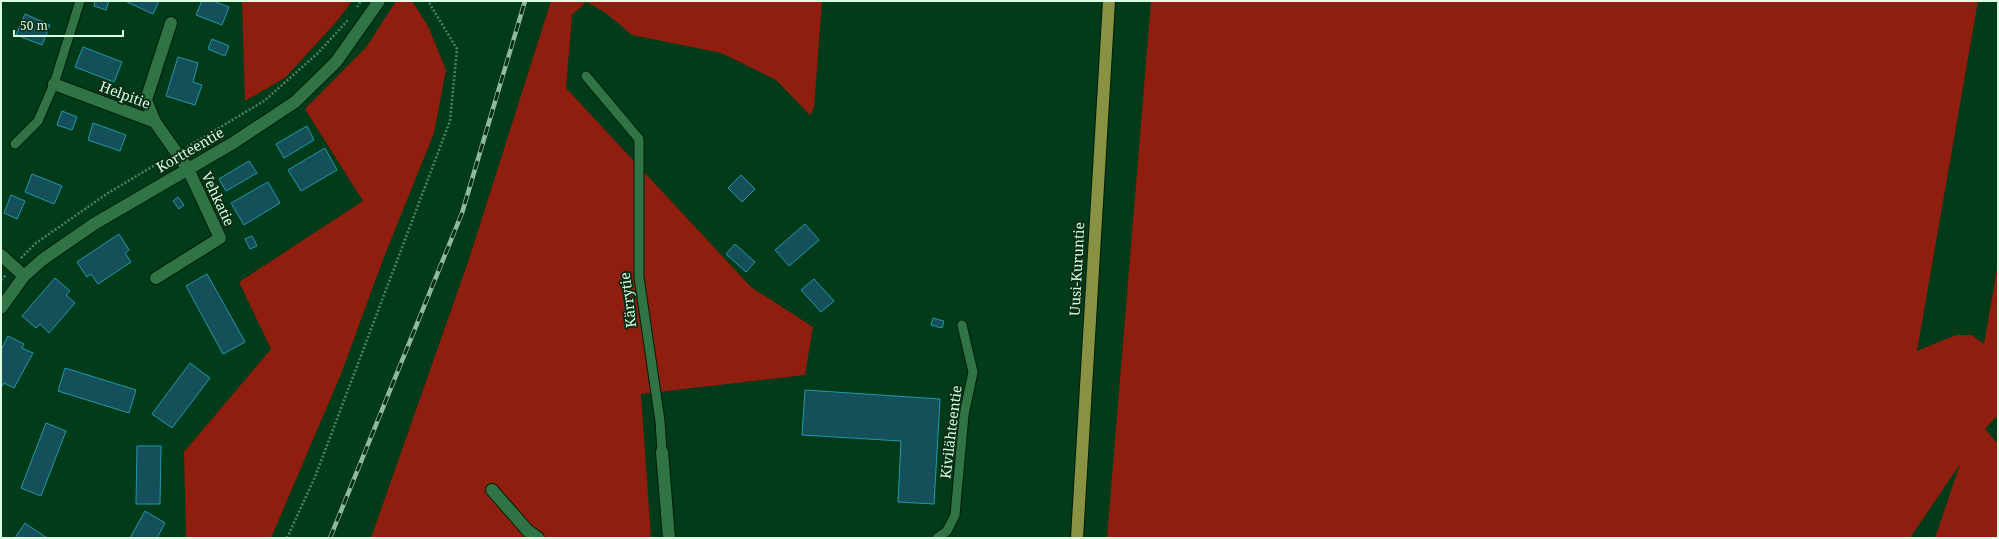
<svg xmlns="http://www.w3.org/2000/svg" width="1999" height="539" viewBox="0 0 1999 539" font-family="'Noto Serif',serif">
	<rect width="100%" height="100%" fill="#023b19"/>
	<path fill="#8f1e0e" d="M242 1H352L337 21 285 78 245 101Z
		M396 1H412L428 26 446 70 434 133 384 257 341 374 271 538H186L184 452 271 349 239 282 363 201 305 109 367 46Z
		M551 1H822L814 108 810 115 776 80 721 53 632 35 606 13 586 2 572 15 566 88 751 287 813 327 805 375 641 394 651 538H371L469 259Z
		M1151 1H1978L1917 351 1956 335H1972L1984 344 1998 264V415L1985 429 1998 444V538H1935L1960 464 1910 538H1107Z"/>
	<path fill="#154f59" stroke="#2497aa" d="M95 1H109L106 10 94 6Z
		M127 1H159L153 14 127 2Z
		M202 1H213L229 7 222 25 196 15Z
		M25 14 50 25 42 45 16 35Z
		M212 39 229 46 225 56 208 49Z
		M83 47 122 62 114 82 75 67Z
		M178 57 198 63 193 82 202 85 195 105 166 96Z
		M62 111 77 117 72 130 57 125Z
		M93 123 126 135 120 151 88 140Z
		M307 126 314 140 284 158 276 144Z
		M325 148 337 170 301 191 288 170Z
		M249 161 257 173 226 191 219 179Z
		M32 174 62 186 54 204 25 192Z
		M741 175 755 189 742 202 728 188Z
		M268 182 280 203 244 225 231 203Z
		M11 195 25 201 17 219 4 213Z
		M178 197 184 205 179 209 173 201Z
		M805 224 819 240 789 266 775 250Z
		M119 234 129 250 125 253 131 262 98 284 91 274 87 277 77 262Z
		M252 236 257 246 250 249 245 239Z
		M735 244 755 262 746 272 726 254Z
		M207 274 245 342 223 354 186 286Z
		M55 278 70 291 66 295 75 303 49 333 40 324 36 328 22 316Z
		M814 279 834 301 821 312 801 290Z
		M933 318 944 321 942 328 931 325Z
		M8 336 24 344 22 348 33 353 14 388 4 383 1 387V350Z
		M190 363 210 378 172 428 152 414Z
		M65 368 136 390 129 413 58 391Z
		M805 390 940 399 934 504 898 502 901 441 802 435Z
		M46 423 66 431 41 496 21 488Z
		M137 446H161L160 504H136Z
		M145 511 165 523 157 538H130Z
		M25 523 47 538H15Z"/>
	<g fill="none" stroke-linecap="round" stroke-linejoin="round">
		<defs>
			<path id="lane" d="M586 76 639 139V277L660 421 662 452
				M15 144 38 121 54 84 80 1
				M937 538 947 531 955 515 964 415 973 372 962 325"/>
			<path id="street" d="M54 84 155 122 188 169 220 238 156 278
				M155 122 146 100 171 23
				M1 255 24 276
				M1 308 24 276 42 260 94 224 233 143 295 102 336 62 379 1
				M662 452 669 538
				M492 490 528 531 538 538"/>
			<path id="primary" d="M1077 538 1109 1"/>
		</defs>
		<use href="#lane" stroke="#001f08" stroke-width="11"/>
		<use href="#street" stroke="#001f08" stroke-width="14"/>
		<use href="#primary" stroke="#001f08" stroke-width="14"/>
		<path stroke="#508161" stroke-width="2.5" stroke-dasharray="2 2" stroke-linecap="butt" d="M357 7 361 1
			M187 147 264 101 318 53 348 20
			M21 258 36 243 108 193 165 159
			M1 280 6 275
			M287 538 315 477 450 121 457 49 428 1"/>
		<use href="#lane" stroke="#307345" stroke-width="9"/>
		<use href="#street" stroke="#307345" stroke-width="12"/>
		<use href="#primary" stroke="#899143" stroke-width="12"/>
		<defs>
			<path id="rail" d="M330 538 462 213 525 1"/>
		</defs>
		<use href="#rail" stroke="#90ba9c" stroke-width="4.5"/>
		<use href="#rail" stroke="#0a2e16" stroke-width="3" stroke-dasharray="9" stroke-linecap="butt"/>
	</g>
	<g text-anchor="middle" stroke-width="4" stroke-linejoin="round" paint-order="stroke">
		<g font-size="14" fill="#dcfee3" stroke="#0a2e16">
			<text transform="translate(125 95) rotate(21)" y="5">Helpitie</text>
			<text transform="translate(190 150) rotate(-30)" y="5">Kortteentie</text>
			<text transform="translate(218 199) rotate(65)" y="5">Vehkatie</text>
			<text transform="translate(1077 269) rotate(-87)" y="5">Uusi-Kuruntie</text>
			<text transform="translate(628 300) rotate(-97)" y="5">Kärrytie</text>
			<text transform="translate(951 432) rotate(-83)" y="5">Kivilähteentie</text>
		</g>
	</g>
	<rect width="1999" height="539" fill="none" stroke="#dcfee3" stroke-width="4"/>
	<path d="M14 30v6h109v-6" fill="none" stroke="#dcfee3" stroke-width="2"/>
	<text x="20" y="30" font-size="12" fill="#dcfee3" stroke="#0a2e16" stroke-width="3" paint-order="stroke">50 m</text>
</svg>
